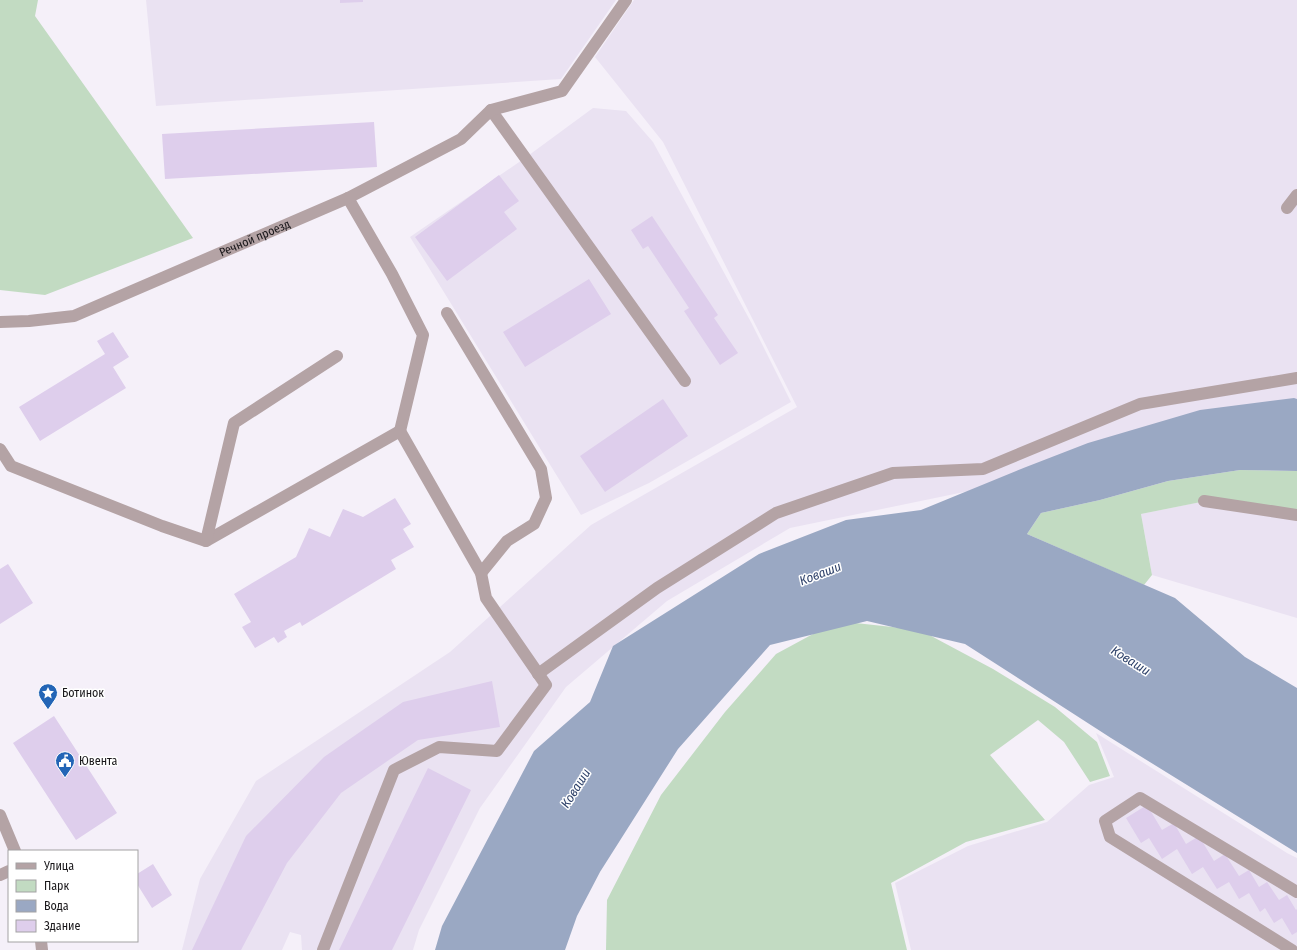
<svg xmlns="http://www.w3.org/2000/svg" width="1297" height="950" viewBox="0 0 1297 950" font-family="'Fira Sans Condensed',sans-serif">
	<rect width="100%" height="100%" fill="#f5f0f9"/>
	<path fill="#eae2f2" d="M146 0H616L561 79 156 106Z
		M634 0H1297V437L969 491 790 528 667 601 566 687 480 808 419 930 413 950H302L301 935 290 932 282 950H182L200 879 256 781 450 652 591 525 797 407 663 142 595 57Z
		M593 108 626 111 653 142 752 324 791 402 649 483 581 515 410 237 525 158Z
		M1235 495 1297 498V618L1152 575 1141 514Z
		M1096 733 1287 853 1297 858V950H911L895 883 968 846 1047 822 1089 785 1114 777Z"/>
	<path fill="#c2dbc2" d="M0 0H38L35 16 193 238 45 295 0 290Z
		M1240 470 1297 471V511L1201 502 1141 514 1152 575 1144 585 1027 534 1041 513 1100 500 1168 481Z
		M837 621 920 630 993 669 1055 707 1097 742 1110 776 1090 782 1064 742 1038 720 990 755 1045 820 966 842 891 883 907 950H606L607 900 661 795 725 712 776 654Z"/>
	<path fill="#9aa8c3" d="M1294 398 1297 399V471L1240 470 1168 481 1100 500 1041 513 1027 534 1175 598 1245 657 1297 688V853L1111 738 965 644 867 621 770 645 678 749 600 872 577 916 565 950H435L442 926 534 751 590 702 613 646 759 554 846 520 921 510 1026 467 1088 443 1200 410Z"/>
	<path fill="#deceec" d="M340 0H363V2L340 3Z
		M374 122 377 167 165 179 162 134Z
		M499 175 519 201 504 212 517 229 447 281 415 237Z
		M652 216 718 315 714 318 738 353 720 365 684 311 689 308 648 246 643 249 631 230Z
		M589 279 611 314 525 367 503 332Z
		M113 332 129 357 113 367 126 388 40 441 19 407 105 354 97 341Z
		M663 399 688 436 605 492 580 456Z
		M395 498 411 524 403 529 414 547 391 560 396 569 302 626 300 622 284 631 287 637 278 643 274 637 255 648 242 627 251 622 234 594 296 557 309 528 330 537 343 509 363 517Z
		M8 564 33 603 0 624V569Z
		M492 681 500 727 418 740 341 793 287 863 241 950H192L246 836 324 757 403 702Z
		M54 716 117 813 76 840 13 743Z
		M428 768 471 790 392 950H339Z
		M1147 805 1162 830 1174 823 1186 844 1199 836 1214 861 1225 854 1239 876 1249 870 1259 887 1267 882 1279 900 1287 895 1296 910 1297 909V932L1292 935 1282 918 1274 923 1265 908 1260 912 1249 893 1239 899 1229 882 1217 889 1203 867 1192 874 1177 849 1162 859 1149 838 1141 843 1126 818Z
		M153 864 172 895 152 908 137 884V874Z"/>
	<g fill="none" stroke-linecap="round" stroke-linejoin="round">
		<g stroke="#b4a3a5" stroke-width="12">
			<path d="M491 110 685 381"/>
			<path d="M348 198 392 274 423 335 400 431"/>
			<path d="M1287 208 1297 195"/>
			<path d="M447 313 541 469 546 498 534 524 507 541 481 573"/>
			<path id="s1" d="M0 322 29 321 74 316 348 198 461 139 491 110 562 91 626 0"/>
			<path d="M0 449 11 466 162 526 206 541 400 431 481 573 486 598 546 685 497 751 439 747 394 770 323 950"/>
			<path d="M1204 501 1297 515"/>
			<path d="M206 541 234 423 337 356"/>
			<path d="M538 674 657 588 776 513 893 473 983 469 1140 404 1297 378"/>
			<path d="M0 815 15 851"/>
			<path d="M0 875 9 871"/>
			<path d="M41 941 42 950"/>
			<path d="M1292 950 1110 837 1105 821 1140 798 1297 892"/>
		</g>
	</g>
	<defs>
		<symbol id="sight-pin" viewBox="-11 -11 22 30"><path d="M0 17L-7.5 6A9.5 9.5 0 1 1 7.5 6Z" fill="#2365b6" stroke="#fff"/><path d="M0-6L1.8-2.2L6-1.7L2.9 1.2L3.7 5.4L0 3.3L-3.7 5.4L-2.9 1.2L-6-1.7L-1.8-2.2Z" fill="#fff"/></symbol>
		<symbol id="civic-pin" viewBox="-11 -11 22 30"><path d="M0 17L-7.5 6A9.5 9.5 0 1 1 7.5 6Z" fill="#2365b6" stroke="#fff"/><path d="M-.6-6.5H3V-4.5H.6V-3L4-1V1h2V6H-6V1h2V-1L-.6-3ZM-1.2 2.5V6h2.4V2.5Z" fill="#fff"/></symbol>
	</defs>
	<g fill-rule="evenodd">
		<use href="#sight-pin" x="37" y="682" width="22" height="30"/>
		<use href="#civic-pin" x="54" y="750" width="22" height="30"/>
	</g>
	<g text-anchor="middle" stroke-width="3" stroke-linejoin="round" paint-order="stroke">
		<g font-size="12" fill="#19171a" stroke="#fff">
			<text dy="4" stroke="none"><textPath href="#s1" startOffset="271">Речной проезд</textPath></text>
		</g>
		<g font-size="12" fill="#19171a" stroke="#fff" text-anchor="start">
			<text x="62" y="697">Ботинок</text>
			<text x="79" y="765">Ювента</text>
		</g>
		<g font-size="13" font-style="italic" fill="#30436b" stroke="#fff">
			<text transform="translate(820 573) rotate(-21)" y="5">Коваши</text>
			<text transform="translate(1131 660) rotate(32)" y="5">Коваши</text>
			<text transform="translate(575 788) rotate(-58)" y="5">Коваши</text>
		</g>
	</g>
	<rect x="8" y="850" width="130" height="92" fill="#ffffff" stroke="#a3a2a3"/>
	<rect x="16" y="863" width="20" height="6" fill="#b4a3a5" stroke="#a3a2a3"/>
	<text x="44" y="870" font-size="12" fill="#19171a">Улица</text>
	<rect x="16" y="880" width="20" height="12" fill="#c2dbc2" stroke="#a3a2a3"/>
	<text x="44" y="890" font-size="12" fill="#19171a">Парк</text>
	<rect x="16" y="900" width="20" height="12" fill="#9aa8c3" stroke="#a3a2a3"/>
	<text x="44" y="910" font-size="12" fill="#19171a">Вода</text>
	<rect x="16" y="920" width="20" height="12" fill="#deceec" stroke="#a3a2a3"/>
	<text x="44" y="930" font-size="12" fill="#19171a">Здание</text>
</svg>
